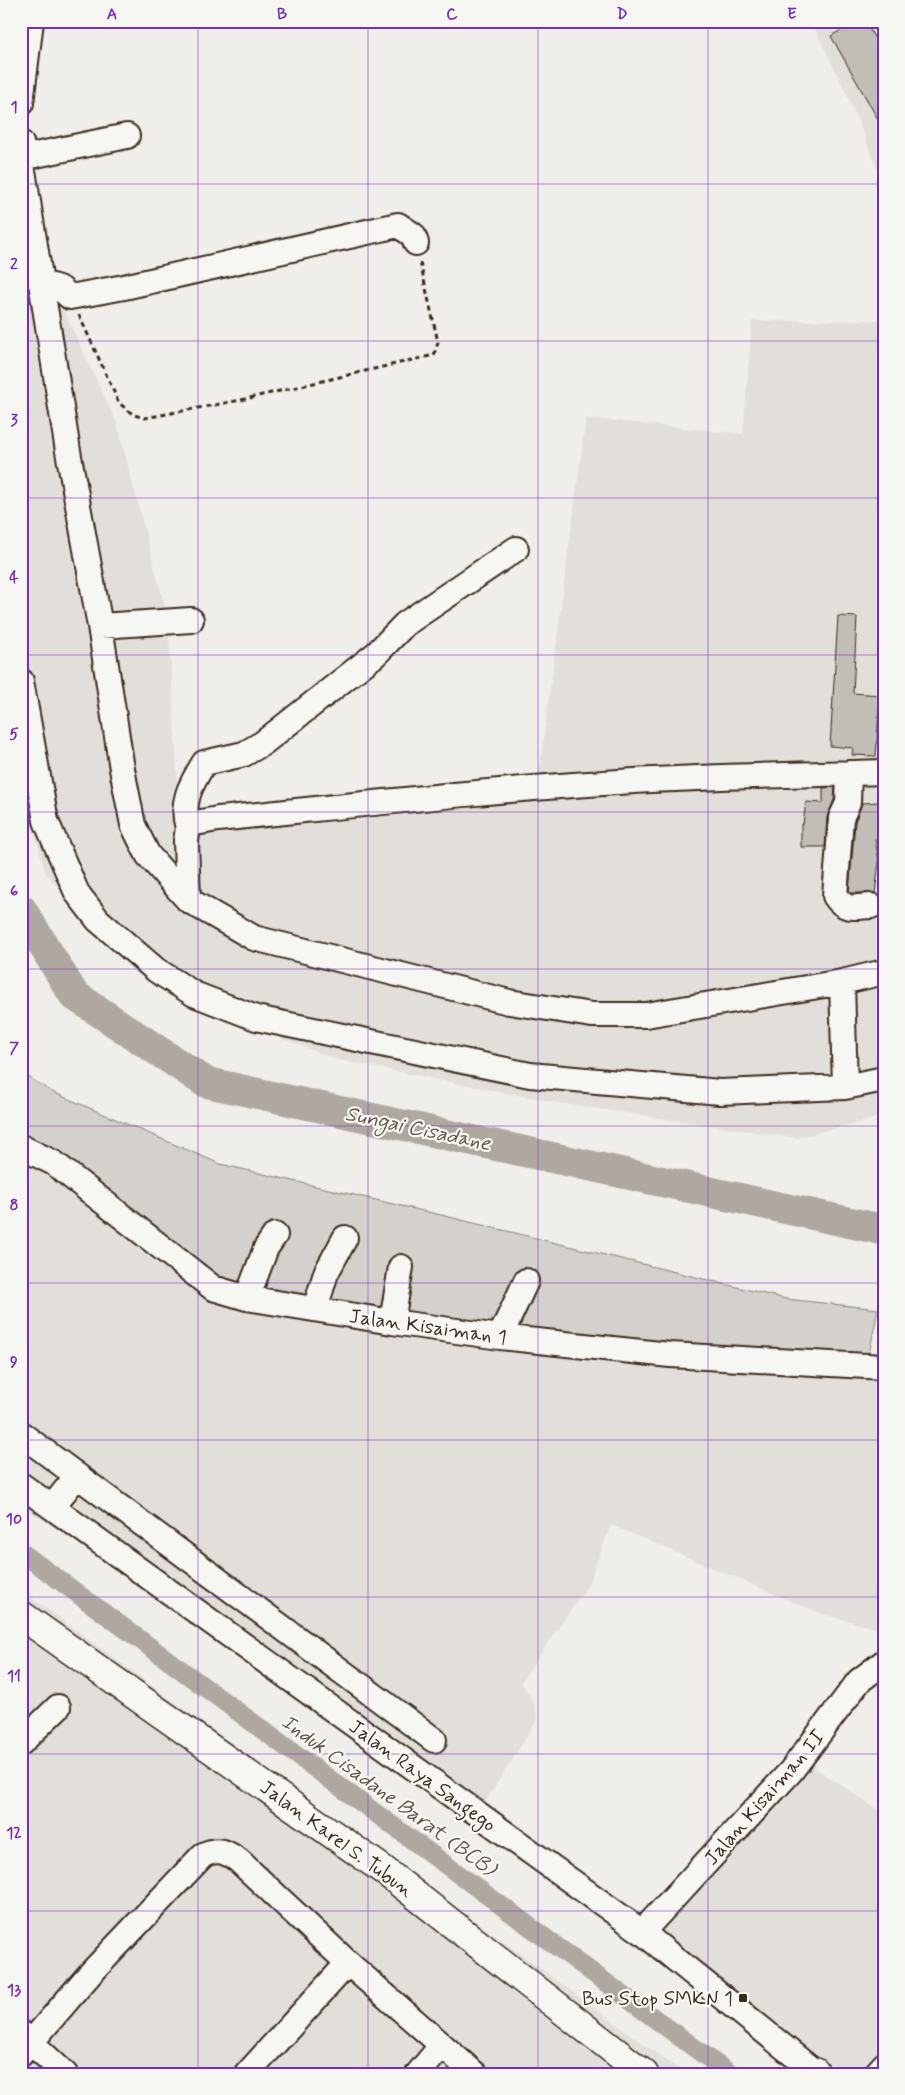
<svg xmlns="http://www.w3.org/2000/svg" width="905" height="2095" viewBox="0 0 905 2095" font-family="Mynerve,sans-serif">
	<rect width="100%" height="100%" fill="#efeeea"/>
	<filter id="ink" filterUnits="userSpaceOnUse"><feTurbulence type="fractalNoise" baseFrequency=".02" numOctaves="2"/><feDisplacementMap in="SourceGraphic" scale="10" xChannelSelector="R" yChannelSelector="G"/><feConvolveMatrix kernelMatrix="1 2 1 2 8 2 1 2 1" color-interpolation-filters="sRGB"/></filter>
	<g filter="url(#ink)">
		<path fill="#e2dfdb" d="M21 21 34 29 26 161 50 282 117 423 168 619 180 821 539 774 586 418 743 434 752 321 884 320V1116L797 1138 564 1104 338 1060 215 1013 135 973 45 872 21 781Z
			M811 21H884V186L849 99Z
			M21 1134 58 1157 884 1375V1642L879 1629 822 1614 611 1525 588 1585 521 1682 534 1703 538 1719 477 1815 21 1505Z
			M21 1590 685 2074H21Z
			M799 1757 884 1814V2074H802L642 1928Z"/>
		<path fill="#d4d1cc" stroke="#887e75" d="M21 1072 50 1091 220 1164 445 1216 786 1299 878 1309 865 1374 229 1303 58 1157 21 1134Z"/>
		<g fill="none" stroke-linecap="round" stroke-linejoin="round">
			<path stroke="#afa8a1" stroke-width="19" d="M21 1552 730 2074"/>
			<path stroke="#afa8a1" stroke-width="31" d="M21 909 74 995 205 1082 884 1230"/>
		</g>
		<path fill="#c2bdb7" stroke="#3b2a1e" d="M857 21H865L884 55V130L831 36Z
			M838 616 857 617 853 693 880 695 876 756 852 755 853 748 830 746Z
			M835 787 834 800 827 817 825 847H801V824H803L806 802 823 803V788Z
			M880 802 881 839H875L879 862 875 893H851L849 892 855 822 862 803Z"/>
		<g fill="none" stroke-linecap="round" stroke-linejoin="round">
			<defs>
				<path id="minor" d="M21 103 31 21
					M21 143V158L68 451 100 626 122 769 133 825 148 855 188 900 254 938 509 1002 592 1015H646L842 982 884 972
					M21 158 127 136
					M40 282 61 289 70 297 124 287 398 225 413 235 416 243
					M100 626 191 620
					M21 681 46 821 77 893 98 920 156 970 194 994 256 1018 530 1075 720 1092 845 1087 884 1079
					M849 773 848 803 841 818 835 896C845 911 854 907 871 906
					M188 828C180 803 191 784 204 763L244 754 263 743 376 654 405 624 516 549
					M188 900 186 841 188 828 195 823 218 819C357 805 495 789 634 781 717 776 800 775 884 772
					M842 982 845 1087
					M21 1147 54 1163 213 1288 247 1298 392 1322 500 1337 670 1355 884 1367
					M247 1298 266 1248 275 1235
					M315 1309 326 1273 345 1238
					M392 1322 401 1267
					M500 1337 526 1281
					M21 1434 434 1740
					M21 1485 642 1932 817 2074
					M52 1507 77 1476
					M21 1743 58 1707
					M642 1932 791 1771 859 1681 884 1662
					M21 2033 65 2074
					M21 2054 89 1975 203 1855C217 1848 225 1851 238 1860L348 1963 475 2074
					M247 2074 348 1963
					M418 2074 442 2045
					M876 2074 884 2065"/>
				<path id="major" d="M21 1615 382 1869 644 2074
					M814 2074 815 2072"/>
			</defs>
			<use href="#minor" stroke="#3b2a1e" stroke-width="28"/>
			<use href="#major" stroke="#3b2a1e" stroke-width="31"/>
			<path stroke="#3b2a1e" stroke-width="3" stroke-dasharray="5 4" stroke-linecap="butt" d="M79 315 119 403 134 415 145 418 241 400 434 355 438 342 420 262"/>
			<use href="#minor" stroke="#f6f6f2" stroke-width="24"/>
			<use href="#major" stroke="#f6f6f2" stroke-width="28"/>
		</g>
	</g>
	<path fill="none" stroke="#7b2cbf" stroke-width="1" stroke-opacity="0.55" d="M198 21V2074M368 21V2074M538 21V2074M708 21V2074M21 184H884M21 341H884M21 498H884M21 655H884M21 812H884M21 969H884M21 1126H884M21 1283H884M21 1440H884M21 1597H884M21 1754H884M21 1911H884"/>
	<rect fill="#3b2a1e" stroke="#f6f6f2" stroke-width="2" x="738" y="1993" width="10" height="10" rx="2.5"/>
	<g text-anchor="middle" stroke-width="4.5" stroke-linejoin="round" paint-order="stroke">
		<g font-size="20" fill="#3b2a1e" stroke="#f6f6f2">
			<text transform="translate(428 1326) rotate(8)" y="7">Jalan Kisaiman 1</text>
			<text transform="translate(423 1775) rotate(36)" y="7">Jalan Raya Sangego</text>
			<text transform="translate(764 1797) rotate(-49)" y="7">Jalan Kisaiman II</text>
			<text transform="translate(337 1838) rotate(36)" y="7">Jalan Karel S. Tubun</text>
		</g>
		<g font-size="20" fill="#3b2a1e" stroke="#f6f6f2" text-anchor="end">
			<text x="733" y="2005">Bus Stop SMKN 1</text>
		</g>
		<g font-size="21" font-style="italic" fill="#64564c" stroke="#f6f6f2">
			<text transform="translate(418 1128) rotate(12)" y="7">Sungai Cisadane</text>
			<text transform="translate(389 1795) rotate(36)" y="7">Induk Cisadane Barat (BCB)</text>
		</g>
	</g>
	<rect width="905" height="2095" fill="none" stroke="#f6f6f2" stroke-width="55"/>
	<rect x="28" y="28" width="850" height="2040" fill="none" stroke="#7b2cbf" stroke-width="2"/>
	<g font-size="16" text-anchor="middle" font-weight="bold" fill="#7b2cbf">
		<text x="112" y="19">A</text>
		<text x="282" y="19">B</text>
		<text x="452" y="19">C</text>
		<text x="622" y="19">D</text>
		<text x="792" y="19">E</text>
		<text x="14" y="112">1</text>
		<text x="14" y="269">2</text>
		<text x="14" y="425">3</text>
		<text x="14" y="582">4</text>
		<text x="14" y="739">5</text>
		<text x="14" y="896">6</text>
		<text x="14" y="1053">7</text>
		<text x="14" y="1210">8</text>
		<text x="14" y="1367">9</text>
		<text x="14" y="1524">10</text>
		<text x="14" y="1681">11</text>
		<text x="14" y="1838">12</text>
		<text x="14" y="1995">13</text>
	</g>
</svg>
